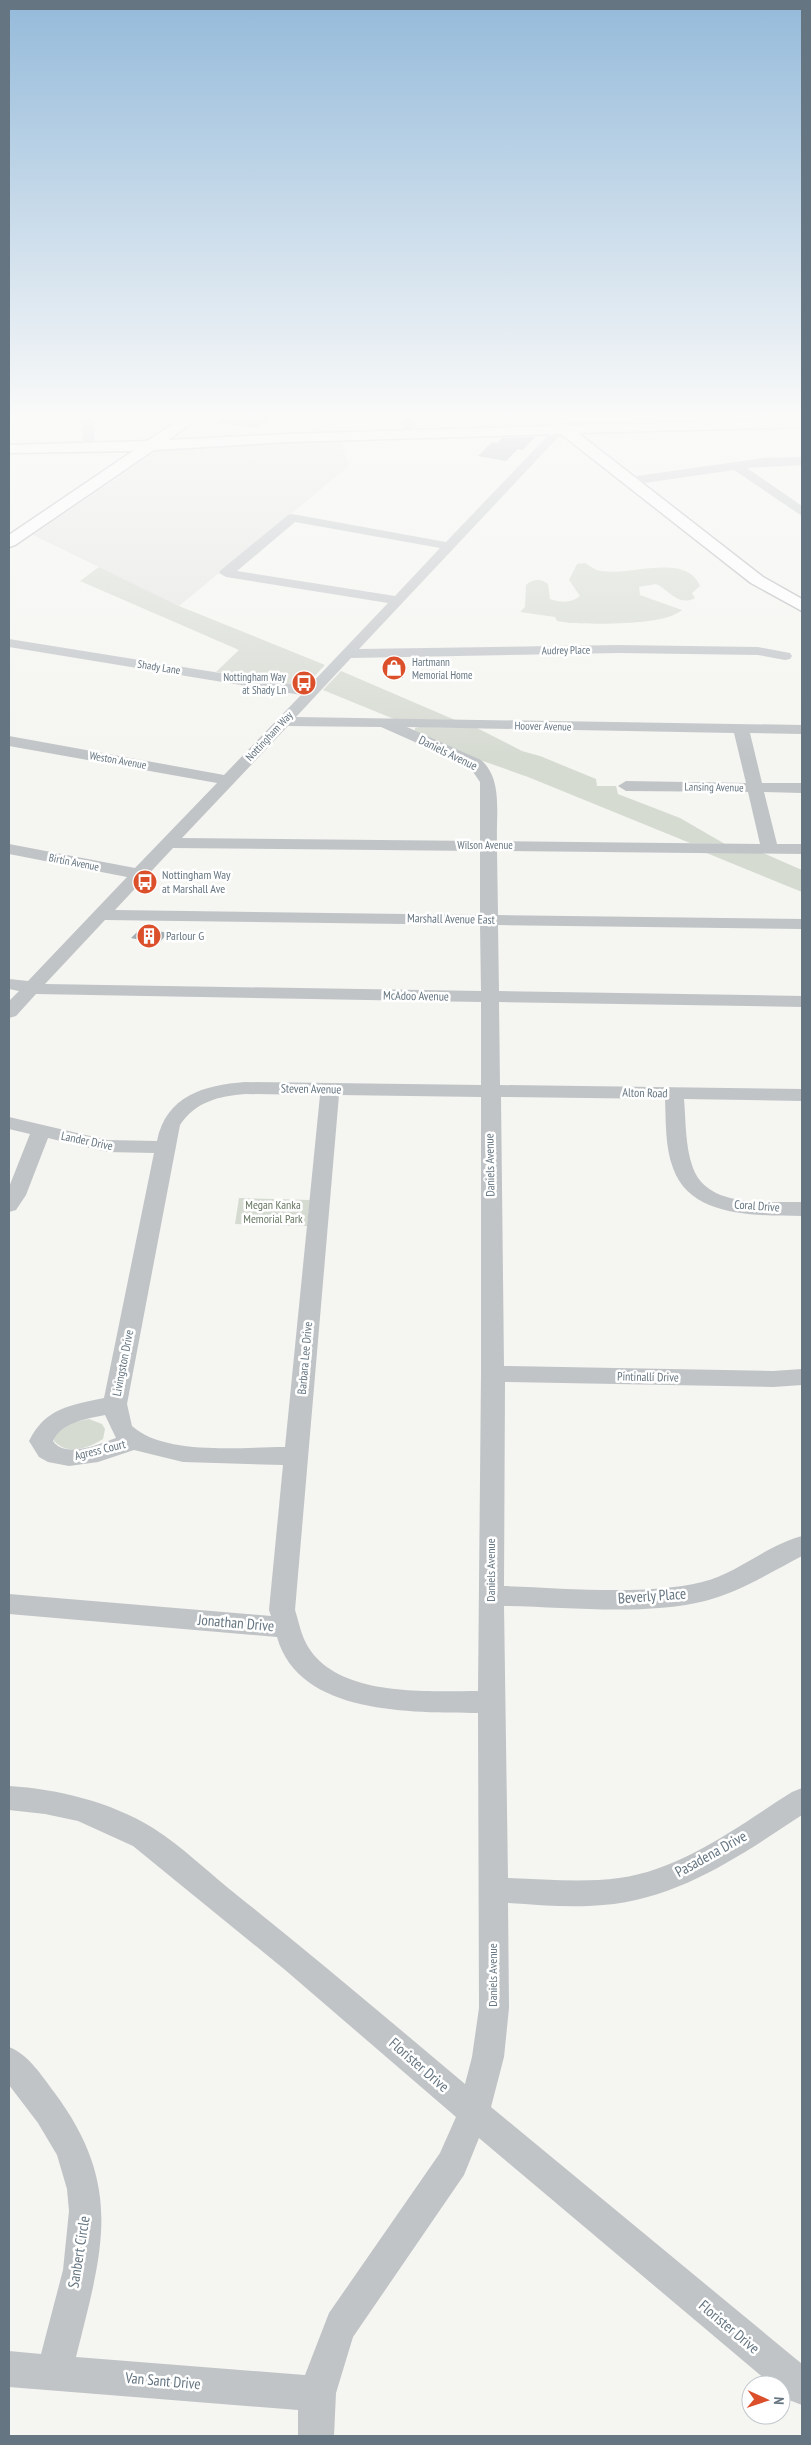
<svg xmlns="http://www.w3.org/2000/svg" width="811" height="2445" viewBox="0 0 811 2445" font-family="'PT Sans Narrow',sans-serif">
	<rect width="100%" height="100%" fill="#f5f5f1"/>
	<path fill="#e5e6e4" d="M340 439 349 466 179 606 33 535 160 449Z"/>
	<path fill="#d6dbd2" d="M585 563C590 566 596 571 602 571 629 576 687 552 700 586L692 593 695 598C678 607 669 590 656 584L639 587 640 595 682 610C665 626 595 624 570 623L557 621 555 617 520 612 525 607 526 585C533 579 541 578 548 584L550 599C561 603 572 603 580 596L569 580 577 564Z
		M99 567 179 606 325 665 307 684 302 686 216 672 239 650 80 581Z
		M341 671 455 720 394 719 323 690Z
		M419 727 477 728 522 751 540 756 596 779 597 786H616L618 794 680 818 725 844 690 843 528 777 480 760 415 731V728Z
		M704 852H761L802 870V892Z
		M239 1198 310 1200 307 1226 235 1224Z
		M89 1419 102 1424 105 1429 103 1439C88 1448 68 1456 54 1441V1437L69 1423Z"/>
	<path fill="#a4adb2" d="M220 416H275L258 428 220 423Z
		M535 437 523 450 518 449 506 461 478 456 492 442 497 443 502 438Z
		M399 662 402 664 403 678H389L387 663Z
		M141 928 168 933 158 944 131 938Z"/>
	<g fill="none" stroke-linecap="round" stroke-linejoin="round">
		<defs>
			<path id="major" d="M185 416H201L168 440 288 434 551 426 553 422 558 421 567 425 802 419V427L578 433 763 577 802 599V611L751 583 561 434 288 442 154 450 15 545 9 547V535L133 451 9 453V445L147 441Z"/>
		</defs>
		<use href="#major" stroke="#b1b6b9" stroke-width="3"/>
		<path fill="#c0c4c7" fill-rule="evenodd" d="M82 416H93L95 450 93 452H85L83 450Z
			M398 416H409L414 421 416 433 414 435H406L402 422Z
			M560 426 566 429 564 431 359 649 619 645 758 647 790 653 792 656 790 659 785 660 758 655 619 653 351 658 296 717 802 725V734L750 733 762 783H802V793L764 792 777 844H802V854L497 851 498 915 802 919V929L498 925 499 991 802 996V1007L499 1002 500 1085 802 1089V1101L684 1099C686 1122 685 1146 693 1168 708 1209 768 1201 802 1202V1216C758 1215 691 1219 673 1168 665 1147 666 1122 665 1099L501 1097 504 1366 773 1371 802 1369V1385L773 1387 505 1382 504 1586C564 1588 645 1596 702 1582 738 1573 767 1545 802 1536V1556C771 1572 740 1592 705 1601 644 1616 567 1607 504 1606L508 1878C545 1879 582 1883 619 1878 683 1869 738 1826 792 1792L802 1788V1815C741 1855 679 1899 603 1905 572 1908 540 1905 508 1903L509 2008 504 2057 491 2107 802 2364V2405L789 2400 781 2393V2385H772L479 2138 464 2175 353 2337 336 2393 334 2436H298V2410L9 2387V2351L41 2354 63 2270 69 2211 67 2189 57 2155 38 2123 9 2085V2047C28 2054 42 2076 54 2092 125 2187 102 2252 76 2357L305 2375 329 2313 440 2153 456 2117 284 1969 133 1846 78 1821 45 1814 9 1810V1786C58 1789 111 1802 153 1828 183 1847 210 1874 238 1896 315 1957 390 2021 465 2084L472 2057 479 2008 478 1713C413 1712 299 1716 277 1637L9 1614V1594L271 1616 269 1610 283 1465 183 1462 134 1450 98 1462 69 1466 48 1462 39 1457 29 1441C45 1408 71 1405 104 1398L154 1153 107 1152 48 1138 26 1195 16 1210 9 1212V1187L30 1134 9 1129V1117L107 1140 157 1141C166 1096 204 1085 245 1082L481 1085V1002L36 994 16 1016 9 1018V1001L19 991 9 989V979L28 981 127 877 9 854V844L135 868 217 783 9 746V736L224 775 301 695 9 647V639L308 687 388 603 226 577 219 573 221 570 288 515 292 514 446 542 556 427ZM295 522 440 548 395 596 237 571ZM288 726 381 727 469 766 480 782V841L182 838ZM407 727 734 733 746 783 626 781 618 786 626 791 748 792 760 844 497 841C496 814 503 779 481 760ZM173 848 480 851V915L115 910ZM105 920 480 925 481 991 45 984ZM245 1094 320 1095 285 1447C243 1447 165 1456 132 1426L127 1404 180 1125C195 1102 219 1096 245 1094ZM339 1095 481 1097V1374L478 1691C425 1691 330 1698 304 1639 300 1630 298 1619 295 1610ZM105 1415 116 1438C100 1444 65 1459 53 1441 62 1422 86 1419 105 1415Z
			M802 457V465L747 468 802 506V516L734 470 630 485 624 481 630 477 764 458Z"/>
		<use href="#major" fill="#fff" fill-rule="evenodd"/>
	</g>
	<linearGradient id="sky" x2="0" y2="1"><stop stop-color="#94bada"/><stop offset="0.55" stop-color="#fafaf9"/><stop offset="1" stop-color="#fafaf9" stop-opacity="0"/></linearGradient>
	<rect width="811" height="758" fill="url(#sky)"/>
	<defs>
		<symbol id="shop-disc" viewBox="-11 -11 22 22"><circle r="9.5" fill="#db4f2b" stroke="#fff"/><path d="M-5-2.5h2.3a2.7 3.5 0 0 1 5.4 0H5L5.5 6h-11ZM-1.5-2.5h3a1.5 2.3 0 0 0-3 0Z" fill="#fff"/></symbol>
		<symbol id="bus-disc" viewBox="-11 -11 22 22"><circle r="9.5" fill="#db4f2b" stroke="#fff"/><path d="M-5-6H5V4H4V6H2V4H-2V6H-4V4H-5ZM-3.5-4V0h7V-4ZM-3.5 1.2v1.5H-2V1.2ZM2 1.2v1.5H3.5V1.2Z" fill="#fff"/></symbol>
		<symbol id="building-disc" viewBox="-11 -11 22 22"><circle r="9.5" fill="#db4f2b" stroke="#fff"/><path d="M-4-6H4V6H1V3H-1V6H-4ZM-2.5-4.3h1.7v1.8h-1.7ZM.8-4.3h1.7v1.8H.8ZM-2.5-1h1.7V.8h-1.7ZM.8-1h1.7V.8H.8Z" fill="#fff"/></symbol>
	</defs>
	<g fill-rule="evenodd">
		<use href="#shop-disc" x="380" y="654" width="28" height="28"/>
		<use href="#bus-disc" x="290" y="669" width="28" height="28"/>
		<use href="#bus-disc" x="131" y="868" width="28" height="28"/>
		<use href="#building-disc" x="135" y="922" width="28" height="28"/>
	</g>
	<g text-anchor="middle" stroke-width="5" stroke-linejoin="round" paint-order="stroke">
		<g font-size="11" fill="#657581" stroke="#fff">
			<text transform="translate(566 650) rotate(-1)" y="4">Audrey Place</text>
			<text transform="translate(159 667) rotate(9)" y="4">Shady Lane</text>
			<text transform="translate(543 726) rotate(1)" y="4">Hoover Avenue</text>
			<text transform="translate(269 736) rotate(-47)" y="4">Nottingham Way</text>
			<text transform="translate(118 760) rotate(10)" y="4">Weston Avenue</text>
			<text transform="translate(714 787) rotate(1)" y="4">Lansing Avenue</text>
			<text x="485" y="849">Wilson Avenue</text>
			<text transform="translate(74 862) rotate(11)" y="4">Birtin Avenue</text>
		</g>
		<g font-size="11" fill="#657581" stroke="#fff" text-anchor="start">
			<text x="412" y="666">Hartmann<tspan x="412" dy="13">Memorial Home</tspan></text>
			<text x="286" y="681" text-anchor="end">Nottingham Way<tspan x="286" dy="13">at Shady Ln</tspan></text>
		</g>
		<g font-size="12" fill="#657581" stroke="#fff">
			<text transform="translate(448 753) rotate(26)" y="4">Daniels Avenue</text>
			<text transform="translate(451 919) rotate(1)" y="4">Marshall Avenue East</text>
			<text transform="translate(416 996) rotate(1)" y="4">McAdoo Avenue</text>
			<text transform="translate(311 1089) rotate(1)" y="4">Steven Avenue</text>
			<text transform="translate(645 1093) rotate(1)" y="4">Alton Road</text>
			<text transform="translate(87 1141) rotate(12)" y="4">Lander Drive</text>
			<text transform="translate(490 1165) rotate(-91)" y="4">Daniels Avenue</text>
			<text transform="translate(757 1206) rotate(4)" y="4">Coral Drive</text>
			<text transform="translate(305 1358) rotate(-85)" y="4">Barbara Lee Drive</text>
			<text transform="translate(123 1363) rotate(-79)" y="4">Livingston Drive</text>
			<text transform="translate(648 1377) rotate(1)" y="4">Pintinalli Drive</text>
			<text transform="translate(100 1450) rotate(-14)" y="4">Agress Court</text>
			<text transform="translate(491 1570) rotate(-90)" y="4">Daniels Avenue</text>
			<text transform="translate(493 1975) rotate(-90)" y="4">Daniels Avenue</text>
		</g>
		<g font-size="12" fill="#657581" stroke="#fff" text-anchor="start">
			<text x="162" y="879">Nottingham Way<tspan x="162" dy="14">at Marshall Ave</tspan></text>
			<text x="166" y="940">Parlour G</text>
		</g>
		<g font-size="12" fill="#687863" stroke="#fff">
			<text x="273" y="1209">Megan Kanka<tspan x="273" dy="14">Memorial Park</tspan></text>
		</g>
		<g font-size="15" fill="#657581" stroke="#fff">
			<text transform="translate(652 1596) rotate(-4)" y="5">Beverly Place</text>
			<text transform="translate(236 1623) rotate(5)" y="5">Jonathan Drive</text>
			<text transform="translate(711 1854) rotate(-29)" y="5">Pasadena Drive</text>
			<text transform="translate(419 2065) rotate(41)" y="5">Florister Drive</text>
			<text transform="translate(79 2252) rotate(-81)" y="5">Sanbert Circle</text>
			<text transform="translate(729 2327) rotate(40)" y="5">Florister Drive</text>
			<text transform="translate(163 2381) rotate(5)" y="5">Van Sant Drive</text>
		</g>
	</g>
	<rect width="811" height="2445" fill="none" stroke="#657581" stroke-width="20"/>
	<g transform="translate(766 2400) rotate(93)"><circle r="24" fill="#ffffff" stroke="#c1c8cd"/>
	<path d="M0-4L9 19L0 12L-9 19Z" fill="#db4f2b"/>
	<text y="-8" font-size="14" font-weight="bold" text-anchor="middle" fill="#657581">N</text>
	</g>
</svg>
